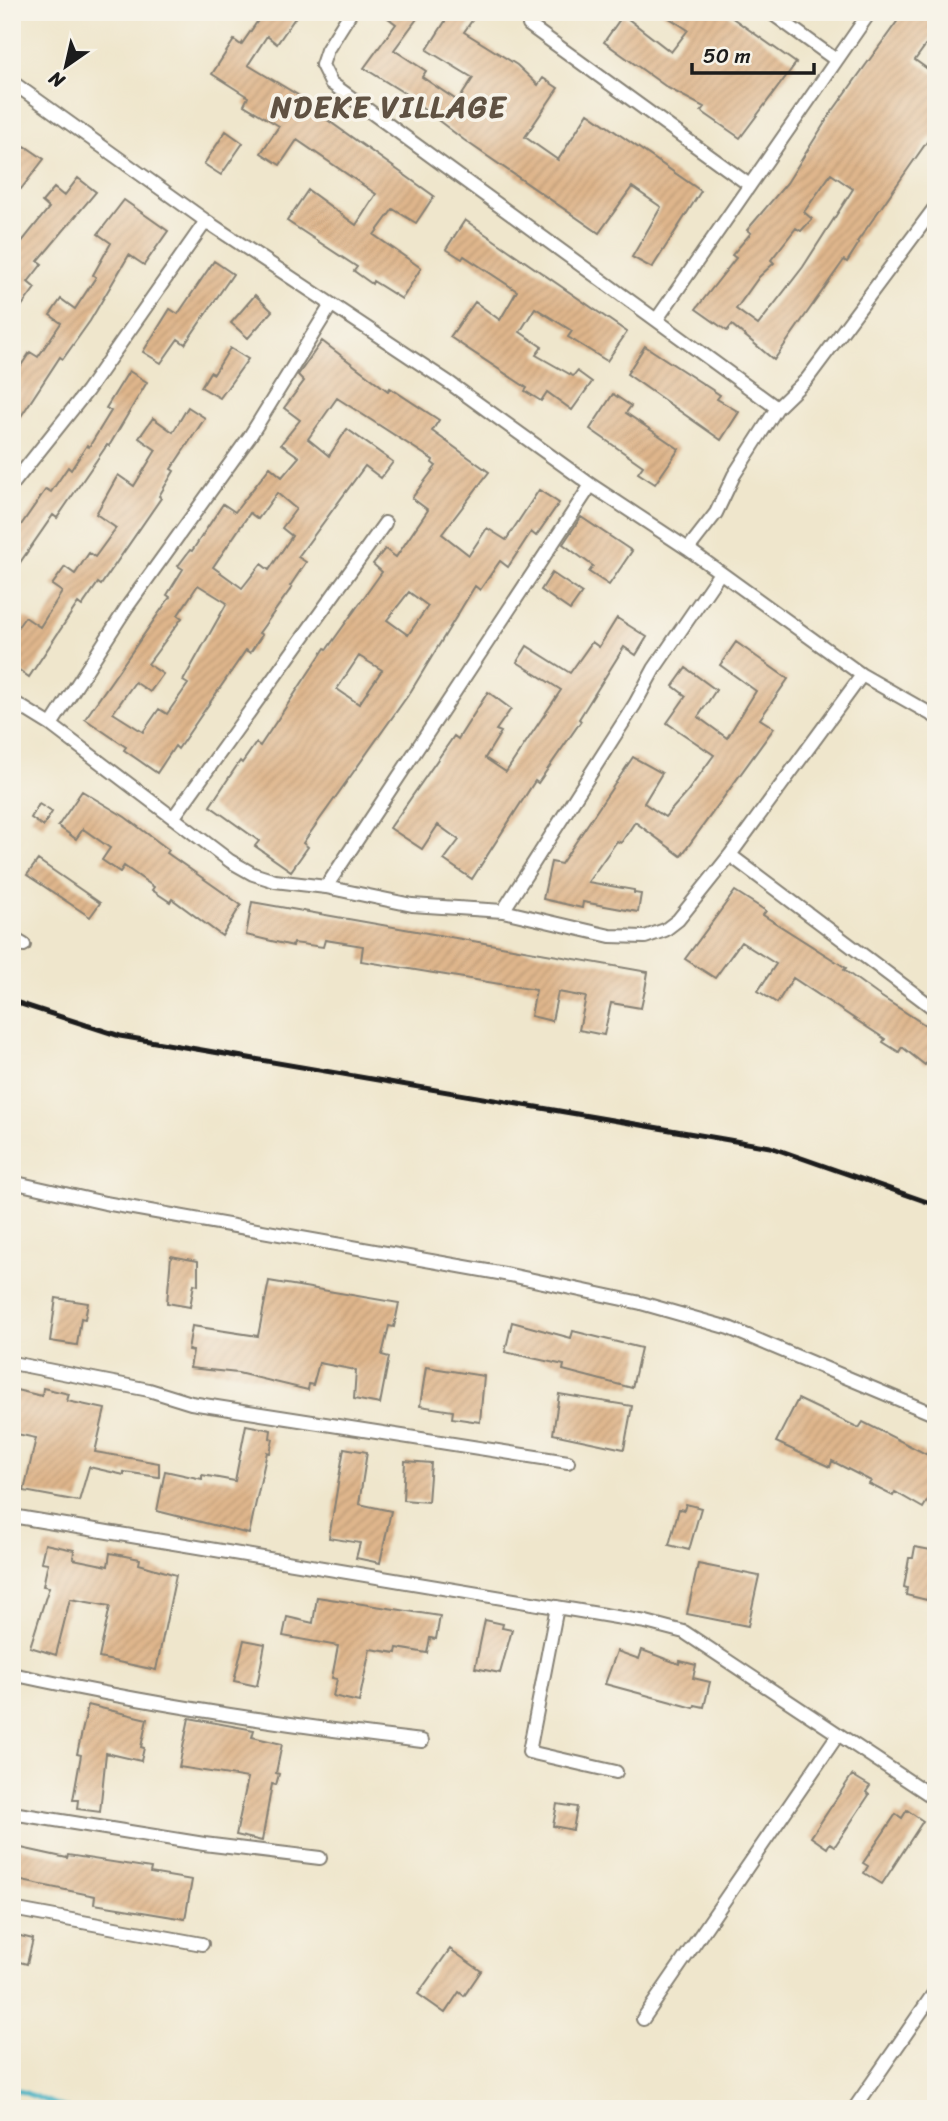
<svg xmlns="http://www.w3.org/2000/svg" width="948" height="2121" viewBox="0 0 948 2121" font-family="Sriracha,sans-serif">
	<defs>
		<pattern id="building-hatch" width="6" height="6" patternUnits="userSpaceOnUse" patternTransform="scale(1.75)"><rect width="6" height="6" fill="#dfb68c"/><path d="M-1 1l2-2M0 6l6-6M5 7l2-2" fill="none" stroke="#bf9c78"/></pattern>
	</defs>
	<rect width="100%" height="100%" fill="#f7f3e8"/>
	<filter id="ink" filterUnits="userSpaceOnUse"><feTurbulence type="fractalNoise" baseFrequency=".0143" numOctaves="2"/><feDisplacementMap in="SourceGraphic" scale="14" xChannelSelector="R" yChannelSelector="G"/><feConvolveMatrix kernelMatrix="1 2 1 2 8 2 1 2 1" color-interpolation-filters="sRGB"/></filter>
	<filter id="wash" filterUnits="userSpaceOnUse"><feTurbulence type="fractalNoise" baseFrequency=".00686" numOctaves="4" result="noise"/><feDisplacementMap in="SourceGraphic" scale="28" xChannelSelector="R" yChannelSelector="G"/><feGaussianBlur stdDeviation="1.57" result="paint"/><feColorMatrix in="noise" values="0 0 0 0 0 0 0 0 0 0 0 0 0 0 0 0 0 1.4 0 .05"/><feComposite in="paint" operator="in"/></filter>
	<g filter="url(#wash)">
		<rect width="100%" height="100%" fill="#efe6cc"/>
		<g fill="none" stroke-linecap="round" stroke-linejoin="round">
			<path stroke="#48b4c5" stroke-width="5" d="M12 2088 68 2109"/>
		</g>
		<g id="blocks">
			<path fill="url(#building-hatch)" fill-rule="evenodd" d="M264 12H299L277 44 267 36 248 65 311 103 308 106 434 196 416 223 393 209 374 235 421 268 402 299 373 281 372 284 354 271 357 267 287 221 308 190 356 225 376 194 297 140 280 165 261 153 279 126 244 105 248 97 212 74 234 40 241 45Z
				M380 12H422L394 50 426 71 422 77 458 101 473 78 427 50 451 12H478L464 32 517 65 538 85 543 78 558 88 525 137 558 160 588 113 701 191 652 268 632 257 661 207 632 187 599 233 464 140 418 105 420 103 364 68 396 24Z
				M660 12H724L796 63 740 138 701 111 704 107 668 88 604 42 623 15 671 52 688 30Z
				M904 12H936V25L930 32 933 35 915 60 936 75V139L931 136 857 242 859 243 847 262 844 260 774 360 732 325 727 331 696 309 736 258 732 255 751 233 747 230 787 183 829 116ZM831 174 853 189 803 267 758 325 736 309 759 277 774 263 771 260 796 228 801 231 812 219 804 212Z
				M226 131 243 143 221 175 204 164Z
				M25 146 44 159 21 189 12 183V163Z
				M78 178 96 192 38 261 42 264 28 282 35 288 12 319V254L49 208 42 202 54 188 64 196Z
				M124 200 168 231 144 265 129 255 90 321 63 359 60 357 12 430V379L30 352 38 357 61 323 50 315 61 299 75 309 96 277 93 275 111 243 98 234Z
				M465 220 627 332 607 361 568 337 572 331 535 308 520 332 542 347 536 355 573 376 577 371 592 382 572 410 547 392 541 401 525 391 527 388 450 337 475 302 500 320 517 291 464 256 462 259 446 249Z
				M214 261 233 274 185 344 178 339 161 363 143 352 170 309 178 314Z
				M255 295 272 311 248 338 231 323Z
				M322 341 388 391 390 388 439 420 432 431 489 472 442 534 469 555 487 528 506 540 539 490 559 503 536 536 531 532 508 567 500 561 480 590 475 586 411 691 303 843 308 847 291 871 255 846 259 841 210 806 240 761 242 763 256 743 260 746 325 648 327 649 382 572 373 564 385 549 396 557 428 510 412 498 436 466 432 463 433 460 337 398 308 439 329 456 347 429 393 462 381 478 365 466 298 557 306 562 290 586 292 587 259 633 262 635 250 653 246 650 178 749 175 746 157 773 124 750 126 747 85 719 170 597 167 595 183 569 178 566 190 550 192 551 223 504 235 512 270 467 282 477 299 457 281 444 300 420 284 408 304 381 298 375ZM277 493 296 509 282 528 292 536 269 570 261 564 242 588 213 567 250 513 258 519ZM198 585 227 603 183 681 188 684 167 714 159 709 143 732 113 713 135 682 150 692 163 674 148 664 182 618 178 615ZM409 592 428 606 408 635 387 620ZM359 656 382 670 359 704 337 689Z
				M645 346 720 395 717 399 739 412 721 440 627 374Z
				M230 348 248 359 220 398 201 387 210 372 214 374Z
				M129 371 147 382 109 446 107 445 57 518 53 515 12 574V538L46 489 51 492 68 467 71 470 87 445 89 447 111 411 106 408Z
				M613 394 631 406 626 413 679 449 655 484 638 473 643 466 590 429Z
				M188 407 205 418 171 469 174 471 159 496 161 498 101 585 98 583 82 606 78 603 29 677 12 665V635L25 617 40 627 62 592 52 585 65 567 75 574 89 553 95 557 116 528 96 514 118 475 134 486 156 450 139 438 153 418 173 432Z
				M581 517 632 551 609 585 589 572 593 566 563 544Z
				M552 573 582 593 570 610 541 590Z
				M617 618 647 637 636 655 624 647 579 719 581 721 538 783 535 781 472 879 444 860 459 840 438 825 422 849 390 828 454 736 458 739 488 692 511 709 496 730 501 732 485 758 506 772 561 690 517 662 527 646 570 673 592 642 599 647Z
				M736 642 788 679 760 719 774 728 681 856 635 822 621 843 617 841 588 882 634 890V893L641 894 638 912 583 902 582 908 543 899 551 862 561 864 633 757 662 773 644 803 665 817 687 792 714 755 667 723 686 696 673 686 686 668 716 690 698 717 727 738 756 691 720 665Z
				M82 791 125 817 169 850 167 853 241 905 222 936 172 899 170 902 152 890 154 887 124 866 120 872 102 860 110 848 83 829 76 839 58 826Z
				M39 804 52 812 43 826 31 818Z
				M38 860 100 903 90 917 27 875Z
				M735 891 766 911 763 915 846 968 844 970 877 994 936 1032V1050L925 1065 902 1047 899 1052 883 1042 885 1039 793 978 777 1003 758 991 776 964 741 942 715 978 685 959Z
				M252 902 648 972 645 990 641 1008 611 1003 604 1035 579 1030 586 997 558 992 552 1021 531 1016 536 990 361 961 363 946 325 940 323 947 294 943 293 946 246 935Z
				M171 1256 198 1261V1285L194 1284 190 1307 167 1303Z
				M269 1281 399 1303 394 1327 389 1326 382 1355 389 1357 380 1404 354 1399 356 1370 319 1363 313 1385 309 1384 308 1390 238 1373 190 1368 193 1351 188 1350 192 1326 258 1336Z
				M56 1298 88 1303 85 1319 81 1318 77 1345 50 1341Z
				M512 1322 571 1338 573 1331 641 1348 632 1388 563 1370 564 1365 505 1352Z
				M426 1367 484 1376 480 1422 452 1418 453 1411 420 1406Z
				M43 1388 69 1394 67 1401 105 1409 95 1452 159 1463V1477L124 1472V1475L89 1467 79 1501 24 1491 36 1438 12 1433V1389L42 1396Z
				M559 1394 632 1406 624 1449 553 1434Z
				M798 1399 859 1428 863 1422 936 1459V1486L923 1508 895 1492 893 1496 869 1484 871 1481 832 1461 830 1467 776 1442Z
				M246 1425 271 1430 270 1438 273 1439 270 1453 267 1452 249 1534 157 1511 165 1471 202 1479V1475L235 1481Z
				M344 1448 367 1452 359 1504 391 1511 380 1563 356 1558 360 1543 329 1538Z
				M405 1461 431 1463 428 1502 403 1500Z
				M686 1504 701 1508 689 1550 669 1545 679 1509 684 1510Z
				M45 1544 74 1550 73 1559 108 1566 110 1553 140 1559 139 1564 176 1575 156 1670 99 1658 110 1606 70 1599 56 1655 30 1647 49 1587 43 1586 48 1563 41 1562Z
				M915 1547 936 1551V1570L927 1600 906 1595 907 1588 904 1587 909 1558H913Z
				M698 1564 759 1576 748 1626 687 1614Z
				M317 1597 440 1616 436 1639 430 1638 427 1653 397 1648 396 1653 370 1649 359 1702 333 1696 337 1679 332 1678 338 1646 283 1636 287 1617 313 1623Z
				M485 1620 503 1624 502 1628 512 1630 500 1673 475 1668Z
				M244 1640 265 1644 257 1686 234 1681Z
				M642 1650 679 1664 680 1661 696 1665 693 1678 710 1682 704 1707 695 1705 694 1708 605 1684 617 1651 639 1659Z
				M88 1705 147 1719 141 1747 144 1748 141 1761 106 1753 100 1812 77 1809 78 1800H73L81 1755 77 1754Z
				M189 1718 254 1730 252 1737 282 1744 276 1773 279 1774 276 1785 272 1784 262 1841 236 1835 248 1778 179 1767Z
				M852 1775 870 1786 866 1792 869 1795 835 1846 830 1843 827 1848 811 1837Z
				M557 1804 577 1807 573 1830 553 1826Z
				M907 1810 923 1821 882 1884 864 1873 868 1866 863 1863 896 1814 902 1818Z
				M12 1846 67 1858 68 1855 151 1868 150 1873 192 1880 185 1919 94 1904 95 1896 12 1879Z
				M12 1934 33 1939 27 1964 12 1960Z
				M450 1949 481 1971 464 1996 459 1992 445 2013 418 1994Z"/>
		</g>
	</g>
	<g filter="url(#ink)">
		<use href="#blocks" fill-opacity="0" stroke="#868174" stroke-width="2"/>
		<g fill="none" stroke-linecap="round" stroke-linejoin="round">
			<defs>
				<path id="street" d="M351 12 327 50 322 65 331 83 777 408
					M770 12 836 60
					M529 25 748 184
					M12 82 206 221 451 384 591 485 688 549 862 675 936 717
					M657 319 870 12
					M12 485 87 391 206 221
					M688 549 716 513 734 475 777 408 807 379 936 206
					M12 701 51 725 230 861 253 874 275 881 326 887 412 905 503 911 610 936 645 937 665 930 678 920 730 855 862 675
					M51 725 127 607 250 436 331 305
					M173 818 385 523
					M730 855 936 1010
					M326 887 591 485
					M503 911 635 704 654 669 720 573
					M12 938 24 945
					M12 1182 105 1203 510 1275 641 1303 729 1328 936 1415
					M12 1363 149 1390 191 1403 568 1462
					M12 1516 646 1622 684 1632 936 1799
					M557 1607 529 1752 616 1772
					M12 1674C148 1704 284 1725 422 1741
					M12 1813 204 1844 320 1858
					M12 1909 202 1944
					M643 2019 837 1736
					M854 2109 936 1990"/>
			</defs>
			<use href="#street" stroke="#868174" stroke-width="16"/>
			<use href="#street" stroke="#fff" stroke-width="12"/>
			<path stroke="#1c1c1c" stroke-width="5" d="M12 1001 120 1036 770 1147 936 1205"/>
		</g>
	</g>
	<g text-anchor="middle" stroke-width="7" stroke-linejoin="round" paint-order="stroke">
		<g font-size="30" font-weight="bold" letter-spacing="2" fill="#605243" stroke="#f7f3e8">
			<text x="389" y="117">NDEKE VILLAGE</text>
		</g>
	</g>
	<rect width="948" height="2121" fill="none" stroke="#f7f3e8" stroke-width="42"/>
	<g transform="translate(66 66) rotate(214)" stroke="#f7f3e8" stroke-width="5" paint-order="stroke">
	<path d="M0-5L12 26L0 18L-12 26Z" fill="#1c1c1c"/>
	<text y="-10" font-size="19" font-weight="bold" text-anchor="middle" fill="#1c1c1c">N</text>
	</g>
	<path d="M692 63v10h122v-10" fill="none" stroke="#1c1c1c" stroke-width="3.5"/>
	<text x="703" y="63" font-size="21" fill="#1c1c1c" stroke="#f7f3e8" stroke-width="5" paint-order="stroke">50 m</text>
</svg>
